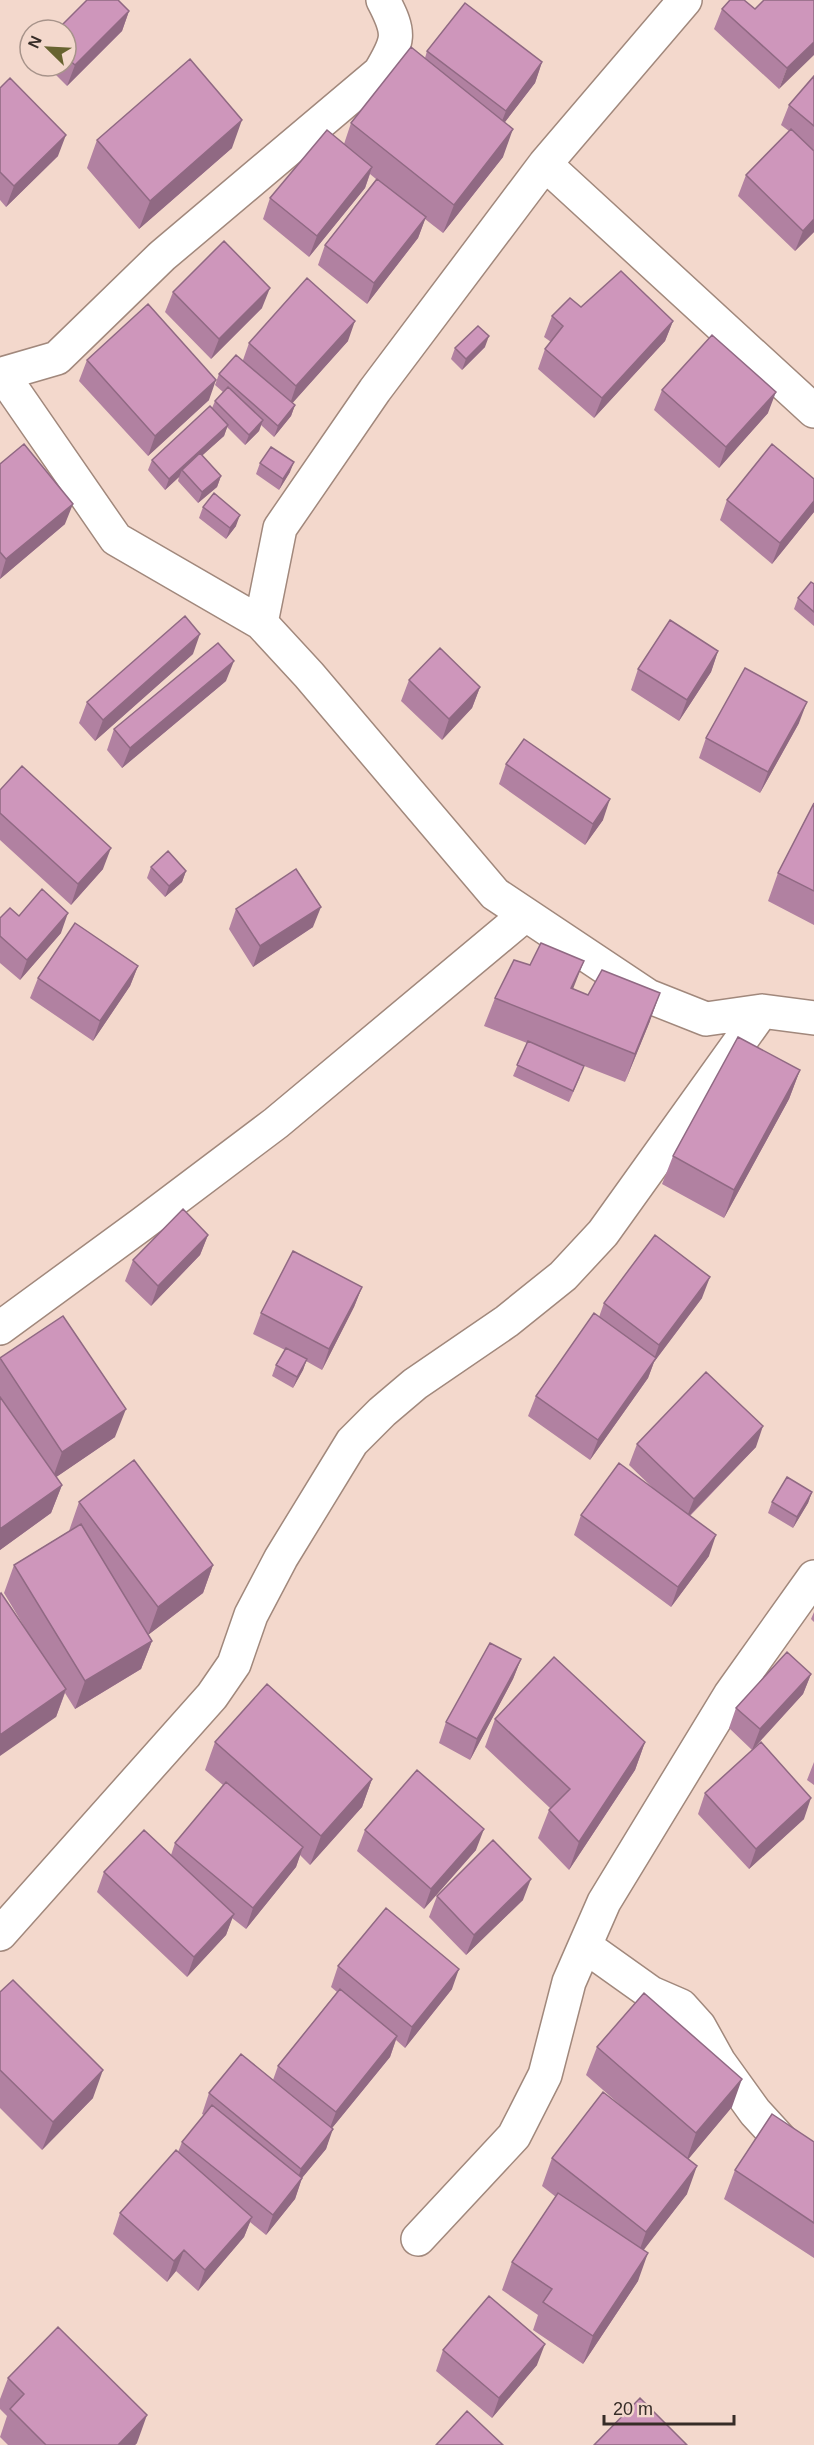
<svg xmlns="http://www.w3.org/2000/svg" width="814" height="2445" viewBox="0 0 814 2445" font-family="Helvetica,sans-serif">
	<rect width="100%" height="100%" fill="#f3d8cc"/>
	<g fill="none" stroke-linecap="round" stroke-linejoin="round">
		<defs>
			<path id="street" d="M545 164 814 411
				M2 374 116 539 261 623 309 675 495 894 648 996 706 1019 762 1011 814 1018
				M0 377 2 374 57 358 162 256 380 72C399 40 401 34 383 0
				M261 623 280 528 375 390 545 164 685 0
				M0 1328 142 1224 276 1123 525 915
				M0 1934 212 1696 234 1664 251 1615 281 1558 352 1442 382 1412 415 1384 507 1321 563 1276 603 1233 762 1011
				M585 1946 651 1993 681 2006 699 2026 719 2062 755 2112 797 2158 814 2169
				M418 2239 514 2136 545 2075 569 1982 604 1902 730 1695 814 1577"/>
		</defs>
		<use href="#street" stroke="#a1887c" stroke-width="36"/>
		<use href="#street" stroke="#fff" stroke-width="33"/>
	</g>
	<path fill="#b181a1" d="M814 0 779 89 714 29 722 9H755Z
		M129 11 122 31 67 86 47 66H66V30Z
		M427 51 542 62 535 83 505 122 503 157 443 233 425 219 418 238 367 304 318 265 325 245 376 179 370 174 365 188 309 257 263 219 270 198 344 144 351 123 425 58Z
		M814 76V232L795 251 738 196 746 175 789 131 781 125 789 105Z
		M0 88 58 156 6 207 0 200Z
		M97 140 232 148 139 229 87 168Z
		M173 292 262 308 211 359 165 312Z
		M581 307 673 321 665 341 594 418 538 369 545 349 551 342 544 337 552 316Z
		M348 341 292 403 295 405 291 416 274 437 261 425 259 431 245 445 227 427 224 436 202 455 221 476 217 487 198 503 178 481 179 477 165 490 148 470 152 460 212 408 215 401 223 392 215 385 219 374 243 360 249 343Z
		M485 347 462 370 451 359 455 348Z
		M87 360 209 400 148 456 79 381Z
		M662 390 768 413 719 468 654 410Z
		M260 463 290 472 279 490 256 474Z
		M0 464 65 524 0 579Z
		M814 479V512L772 564 720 520 727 500Z
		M203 507 236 526 226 539 199 518Z
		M814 584V626L794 609 798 598Z
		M718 651 711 672 679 721 631 690 638 669Z
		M193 654 95 741 79 723 87 702Z
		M409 680 480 687 472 708 442 740 401 701Z
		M226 681 122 768 107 750 114 729Z
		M799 723 760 793 699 758 706 738Z
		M506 764 603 820 585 845 499 784Z
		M0 790 103 869 71 905 0 840Z
		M814 803V925L768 901 778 873Z
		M151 867 186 871 182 882 165 897 147 878Z
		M236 909 313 927 253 967 229 929Z
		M19 916 61 933 20 980 0 963V918Z
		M138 966 130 986 93 1041 30 998 38 978Z
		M573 989 650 1021 625 1082 574 1062 580 1077 569 1102 513 1076 527 1043 484 1026 495 998Z
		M800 1070 789 1099 724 1218 662 1184 673 1156Z
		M208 1235 200 1255 151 1306 125 1281 133 1260Z
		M362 1287 354 1307 322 1370 306 1361 303 1370 293 1388 272 1376 276 1365 285 1350 253 1334 261 1313Z
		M702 1298 654 1362 648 1378 590 1460 528 1416 536 1396 599 1317 604 1303Z
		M0 1358 115 1437 56 1477 62 1485 51 1513 0 1550Z
		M637 1444 756 1447 690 1516 709 1556 671 1607 574 1535 581 1515 656 1491 629 1465Z
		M812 1492 808 1503 793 1528 768 1513 772 1502Z
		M79 1502 213 1565 203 1593 148 1635 152 1641 141 1669 75 1709 65 1693 56 1717 31 1638 4 1593 14 1565 69 1531Z
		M814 1612V1622L811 1619Z
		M521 1659 513 1679 470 1760 439 1743 446 1722Z
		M811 1674 803 1694 754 1748 804 1819 749 1869 698 1814 705 1793 752 1750 729 1728 736 1708Z
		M495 1719 645 1742 635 1770 569 1870 538 1838 549 1810 550 1808 485 1747Z
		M215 1742 372 1779 362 1807 310 1865 300 1855 296 1867 246 1929 232 1918 226 1935 187 1977 97 1892 104 1872 171 1855 175 1843 223 1785 205 1770Z
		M814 1762V1785L807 1780Z
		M365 1830 476 1850 424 1909 357 1851Z
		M437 1896 523 1900 466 1955 429 1917Z
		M338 1966 452 1989 405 2048 396 2040 390 2057 332 2128 326 2149 302 2178 295 2199 266 2235 250 2222 244 2237 198 2291 176 2271 167 2282 113 2234 120 2213 178 2152 182 2142 204 2115 202 2114 209 2093 273 2080 278 2066 337 1992 331 1987Z
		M0 1992 93 2098 42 2150 0 2108Z
		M597 2047 732 2107 688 2159 687 2194 643 2250 638 2281 583 2364 533 2330 538 2315 502 2290 512 2262 556 2197 542 2186 552 2158 636 2119 586 2075Z
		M814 2142V2258L724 2199 735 2170Z
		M443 2350 537 2365 492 2418 436 2371Z
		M8 2378 137 2443 135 2445H8L0 2437 7 2416 0 2409V2399Z"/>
	<path fill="#906983" d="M129 11 122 31 67 86 75 65Z
		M814 42V55L779 89 787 68Z
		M542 62 535 83 498 131 506 111Z
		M242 120 232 148 139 229 150 201Z
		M513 129 503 157 443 233 454 205Z
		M66 135 58 156 6 207 14 186Z
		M372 167 365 188 309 257 317 236Z
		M426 217 418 238 367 304 374 283Z
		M814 219V232L795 251 803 231Z
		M270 288 262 308 211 359 219 339Z
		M355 321 348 341 289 407 296 386Z
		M673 321 665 341 594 418 602 398Z
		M489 336 485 347 462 370 466 359Z
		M216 380 209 400 148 456 155 436Z
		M776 392 768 413 719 468 726 447Z
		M295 405 291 416 274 437 278 426Z
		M263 420 259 431 245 445 249 435Z
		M228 425 224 436 184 472 182 470 179 477 165 490 169 479Z
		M294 462 290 472 279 490 283 479Z
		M221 476 217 487 198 503 202 492Z
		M814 501V512L772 564 780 543Z
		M73 504 65 524 0 579 6 559Z
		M240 515 236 526 226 539 230 528Z
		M200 634 193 654 95 741 103 720Z
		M718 651 711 672 679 721 687 700Z
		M234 661 226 681 122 768 130 748Z
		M480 687 472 708 442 740 449 719Z
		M807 702 799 723 760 793 768 772Z
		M610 799 603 820 585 845 593 824Z
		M111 848 103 869 71 905 78 884Z
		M186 871 182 882 165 897 169 886Z
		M321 907 313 927 253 967 260 946Z
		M68 913 61 933 20 980 27 960Z
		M584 961 573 989 571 988Z
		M138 966 130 986 93 1041 100 1021Z
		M660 993 650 1021 625 1082 635 1054Z
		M800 1070 789 1099 724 1218 734 1190Z
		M208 1235 200 1255 151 1306 158 1286Z
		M710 1277 702 1298 654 1362 648 1378 590 1460 598 1440 653 1362 659 1345Z
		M362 1287 354 1307 322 1370 329 1349Z
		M307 1359 303 1370 293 1388 297 1377Z
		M126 1409 115 1437 52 1480 62 1452Z
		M763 1426 756 1447 686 1519 694 1499Z
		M62 1485 51 1513 0 1550V1529Z
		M812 1492 808 1503 793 1528 797 1517Z
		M716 1535 709 1556 671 1607 678 1587Z
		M213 1565 203 1593 148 1635 158 1607Z
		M152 1641 141 1669 75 1709 85 1681Z
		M521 1659 513 1679 470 1760 477 1739Z
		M811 1674 803 1694 752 1750 760 1729Z
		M66 1689 56 1717 0 1756V1735Z
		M645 1742 635 1770 569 1870 579 1842Z
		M372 1779 362 1807 310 1865 321 1836Z
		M811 1798 804 1819 749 1869 756 1849Z
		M484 1829 476 1850 424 1909 431 1889Z
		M303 1847 296 1867 246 1929 253 1908Z
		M531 1879 523 1900 466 1955 474 1935Z
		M234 1914 226 1935 187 1977 194 1957Z
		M459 1969 452 1989 405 2048 412 2027Z
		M397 2036 390 2057 328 2133 336 2112Z
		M103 2070 93 2098 42 2150 53 2122Z
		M742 2079 732 2107 686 2162 696 2133Z
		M333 2129 326 2149 302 2178 295 2199 266 2235 273 2215 294 2189 301 2169Z
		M697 2166 687 2194 636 2260 646 2232Z
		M252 2217 244 2237 198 2291 205 2270Z
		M184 2250 176 2271 167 2282 174 2261Z
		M648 2253 638 2281 583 2364 593 2336Z
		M545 2344 537 2365 492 2418 499 2398Z
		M147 2415 137 2443 135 2445H118Z"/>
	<path fill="#ce96bb" stroke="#906983" stroke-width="1.5" d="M87 0H118L129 11 75 65 66 57V30H57Z
		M730 0H744L755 9 764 0H814V42L787 68 722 9Z
		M465 3 542 62 506 111 427 51Z
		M411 47 513 129 454 205 351 123Z
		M190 59 242 120 150 201 97 140Z
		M814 76V126L789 105Z
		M10 78 66 135 14 186 0 172V88Z
		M791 129 814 151V219L803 231 746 175Z
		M327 130 372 167 317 236 270 198Z
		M377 179 426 217 374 283 325 245Z
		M224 241 270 288 219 339 173 292Z
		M621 271 673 321 602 398 545 349 563 326 552 316 570 298 581 307Z
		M307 278 355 321 296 386 249 343Z
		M148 304 216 380 155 436 87 360Z
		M478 326 489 336 466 359 455 348Z
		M712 335 776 392 726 447 662 390Z
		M236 355 295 405 278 426 219 374Z
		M228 387 263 420 249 435 215 401Z
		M210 406 228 425 169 479 152 460Z
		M24 444 73 504 6 559 0 552V464Z
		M772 444 814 479V501L780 543 727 500Z
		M271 447 294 462 283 479 260 463Z
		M200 453 221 476 202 492 182 470Z
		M214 493 240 515 230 528 203 507Z
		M811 582 814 584V612L798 598Z
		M185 616 200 634 103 720 87 702Z
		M670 620 718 651 687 700 638 669Z
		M218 643 234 661 130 748 114 729Z
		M440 648 480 687 449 719 409 680Z
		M745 668 807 702 768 772 706 738Z
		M524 739 610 799 593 824 506 764Z
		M22 766 111 848 78 884 0 813V790Z
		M814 803V891L778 873Z
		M168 851 186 871 169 886 151 867Z
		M296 869 321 907 260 946 236 909Z
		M42 889 68 913 27 960 0 936V918L10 908 19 916Z
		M75 923 138 966 100 1021 38 978Z
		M541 943 584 961 571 988 588 995 602 970 660 993 635 1054 495 998 514 960 530 965Z
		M738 1037 800 1070 734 1190 673 1156Z
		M528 1041 584 1066 573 1091 517 1065Z
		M183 1209 208 1235 158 1286 133 1260Z
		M655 1235 710 1277 659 1345 604 1303Z
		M293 1251 362 1287 329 1349 261 1313Z
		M594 1313 656 1358 598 1440 536 1396Z
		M63 1316 126 1409 62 1452 0 1358Z
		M286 1348 307 1359 297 1377 276 1365Z
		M706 1372 763 1426 694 1499 637 1444Z
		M0 1397 62 1485 0 1529Z
		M134 1460 213 1565 158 1607 79 1502Z
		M619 1463 716 1535 678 1587 581 1515Z
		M787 1477 812 1492 797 1517 772 1502Z
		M81 1524 152 1641 85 1681 14 1565Z
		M1 1593 66 1689 0 1735V1594Z
		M490 1643 521 1659 477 1739 446 1722Z
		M787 1652 811 1674 760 1729 736 1708Z
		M554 1657 645 1742 579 1842 549 1810 570 1789 495 1719Z
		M267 1684 372 1779 321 1836 215 1742Z
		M761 1742 811 1798 756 1849 705 1793Z
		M417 1770 484 1829 431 1889 365 1830Z
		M226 1782 303 1847 253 1908 175 1843Z
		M144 1830 234 1914 194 1957 104 1872Z
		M493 1840 531 1879 474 1935 437 1896Z
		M386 1908 459 1969 412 2027 338 1966Z
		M13 1980 103 2070 53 2122 0 2070V1992Z
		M340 1989 397 2036 336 2112 278 2066Z
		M644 1993 742 2079 696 2133 597 2047Z
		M241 2054 333 2129 301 2169 209 2093Z
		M603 2092 697 2166 646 2232 552 2158Z
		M212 2105 302 2178 273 2215 182 2142Z
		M772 2114 814 2142V2223L735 2170Z
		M176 2150 252 2217 205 2270 184 2250 174 2261 120 2213Z
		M558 2193 648 2253 593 2336 543 2302 552 2289 512 2262Z
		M489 2296 545 2344 499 2398 443 2350Z
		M58 2327 147 2415 118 2445H46L10 2409 24 2394 8 2378Z
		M640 2398 687 2445H594Z
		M467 2411 503 2445H436Z"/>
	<g transform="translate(48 48) rotate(294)"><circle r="28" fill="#f3d8cc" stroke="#a7938a" stroke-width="1.5"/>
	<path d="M0-4.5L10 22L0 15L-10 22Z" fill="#676330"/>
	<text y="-9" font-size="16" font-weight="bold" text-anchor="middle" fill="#362c27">N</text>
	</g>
	<path d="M604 2415v9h130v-9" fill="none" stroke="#362c27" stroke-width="3"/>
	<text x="613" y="2415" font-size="18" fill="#362c27" stroke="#f3d8cc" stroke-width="4.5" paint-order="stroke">20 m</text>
</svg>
